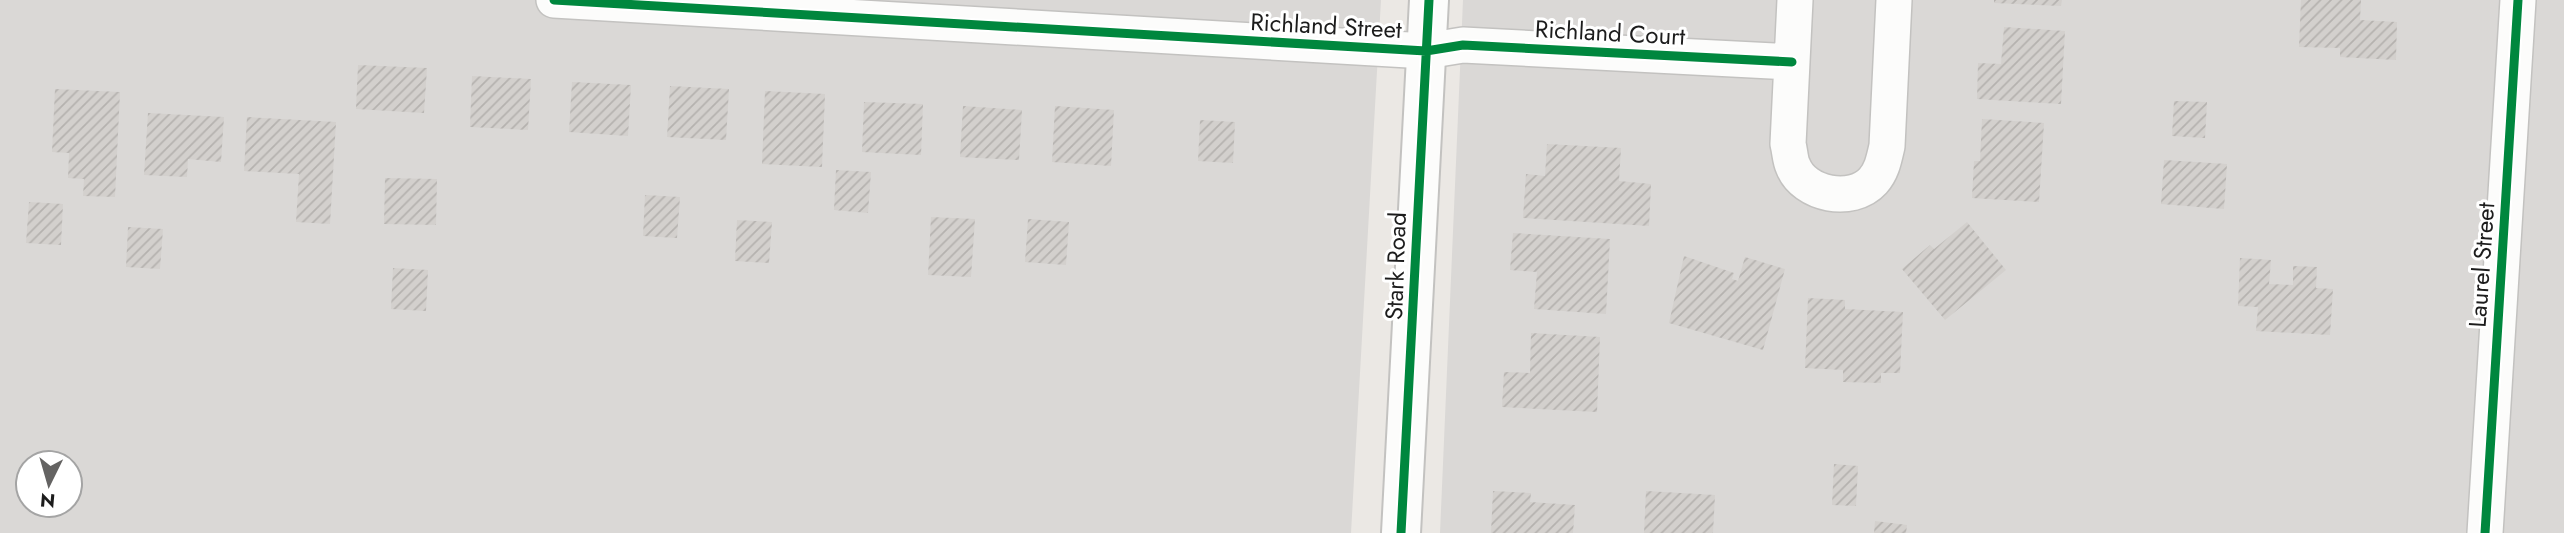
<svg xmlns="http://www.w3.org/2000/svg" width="2564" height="533" viewBox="0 0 2564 533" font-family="Jost,sans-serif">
	<defs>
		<pattern id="building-hatch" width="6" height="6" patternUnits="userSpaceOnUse" patternTransform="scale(1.75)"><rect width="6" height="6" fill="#d3d0cd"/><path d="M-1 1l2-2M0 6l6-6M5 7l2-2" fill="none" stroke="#b5b2af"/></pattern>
	</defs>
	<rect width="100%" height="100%" fill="#ebe8e4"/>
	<path fill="#dad8d6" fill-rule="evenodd" d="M0 0H1381L1351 533H0ZM28 463H70V505H28Z
		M1463 0H2564V533H1440Z"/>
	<path fill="url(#building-hatch)" d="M1994 0H2062L2061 6 1994 3Z
		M2301 0H2361L2360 20 2397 22 2396 60 2340 57V48L2299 47Z
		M2004 27 2065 31 2061 104 1977 99 1978 63 2001 64Z
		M358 65 427 68 424 113 356 109Z
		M472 76 531 79 528 130 470 127Z
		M572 82 631 85 628 136 569 132Z
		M670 86 729 89 726 140 667 137Z
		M55 89 120 92 115 197 83 196 84 179 68 178 69 153 52 152Z
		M765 91 825 94 822 167 762 164Z
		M2174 101 2207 102 2205 138 2172 136Z
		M864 102 923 104 921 155 862 152Z
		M963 106 1022 110 1019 160 960 157Z
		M1055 106 1114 110 1111 166 1052 162Z
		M148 113 224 117 221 162 188 159 187 177 144 175Z
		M247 117 336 122 330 224 296 222 299 174 244 171Z
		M1982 119 2044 123 2039 202 1972 198 1974 161H1980Z
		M1200 120 1235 122 1233 163 1198 161Z
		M1547 144 1621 148 1619 181 1651 184 1649 226 1523 218 1526 174 1545 176Z
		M2164 160 2227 164 2224 209 2161 204Z
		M836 170 871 172 868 213 834 210Z
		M385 178 437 179 436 225 384 224Z
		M645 195 680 197 677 238 643 236Z
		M29 202 63 204 61 245 26 243Z
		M931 217 975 219 971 277 928 275Z
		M1028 219 1069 222 1066 265 1025 262Z
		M737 220 772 222 769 263 735 261Z
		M1967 222 2006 270 1945 320 1902 269 1930 245 1934 249Z
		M128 227 163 229 160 269 126 267Z
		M1513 233 1610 239 1606 314 1534 309 1537 272 1510 270Z
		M1684 256 1734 273 1732 279 1738 281 1745 257 1785 269 1763 350 1669 323Z
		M2240 258 2271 260 2269 284 2293 285V266L2317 267 2316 288 2333 289 2330 335 2256 331 2258 307 2238 306Z
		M393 268 428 270 426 311 391 309Z
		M1808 298 1845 300V309L1903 312 1900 373H1881V383L1843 382V370L1805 368Z
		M1531 333 1600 337 1597 412 1502 407 1504 372 1530 373Z
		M1834 464 1858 466 1856 506 1832 505Z
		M1493 491 1531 493 1530 502 1575 505 1573 533H1491Z
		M1646 491 1715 495 1713 533H1644Z
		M1875 521 1907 525 1906 533H1874Z"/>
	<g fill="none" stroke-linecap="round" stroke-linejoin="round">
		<defs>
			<path id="minor" d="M554 0 1426 51 1463 45 1792 62
				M1795 0 1788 144C1790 151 1790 160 1793 166 1804 195 1852 204 1873 181 1882 171 1884 159 1887 146L1894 0
				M2485 533 2518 0"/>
			<path id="tertiary" d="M1401 533 1429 0"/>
		</defs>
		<use href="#minor" stroke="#c3c2c0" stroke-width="38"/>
		<use href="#tertiary" stroke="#c3c2c0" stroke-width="42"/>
		<use href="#minor" stroke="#fcfcfb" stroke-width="35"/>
		<use href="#tertiary" stroke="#fcfcfb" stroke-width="38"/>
		<defs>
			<path id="cycleway" d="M554 0 1426 51 1463 45 1792 62
				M1401 533 1429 0
				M2485 533 2518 0"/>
		</defs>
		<use href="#cycleway" stroke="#fff" stroke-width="13"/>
		<use href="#cycleway" stroke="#00873e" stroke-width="9"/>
	</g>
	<g text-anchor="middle" stroke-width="6" stroke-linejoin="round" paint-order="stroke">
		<g font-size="24" fill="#1c1c1c" stroke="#fff">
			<text transform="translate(1326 26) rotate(3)" y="8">Richland Street</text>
			<text transform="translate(1610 33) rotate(3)" y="8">Richland Court</text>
			<text transform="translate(2482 265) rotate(-86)" y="8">Laurel Street</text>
			<text transform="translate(1396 266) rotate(-88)" y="8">Stark Road</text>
		</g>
	</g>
	<g transform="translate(49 484) rotate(185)"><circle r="33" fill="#ffffff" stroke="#a4a4a4" stroke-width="2"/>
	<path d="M0-5L12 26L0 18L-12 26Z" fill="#646362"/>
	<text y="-10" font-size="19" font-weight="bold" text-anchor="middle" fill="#1c1c1c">N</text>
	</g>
</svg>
